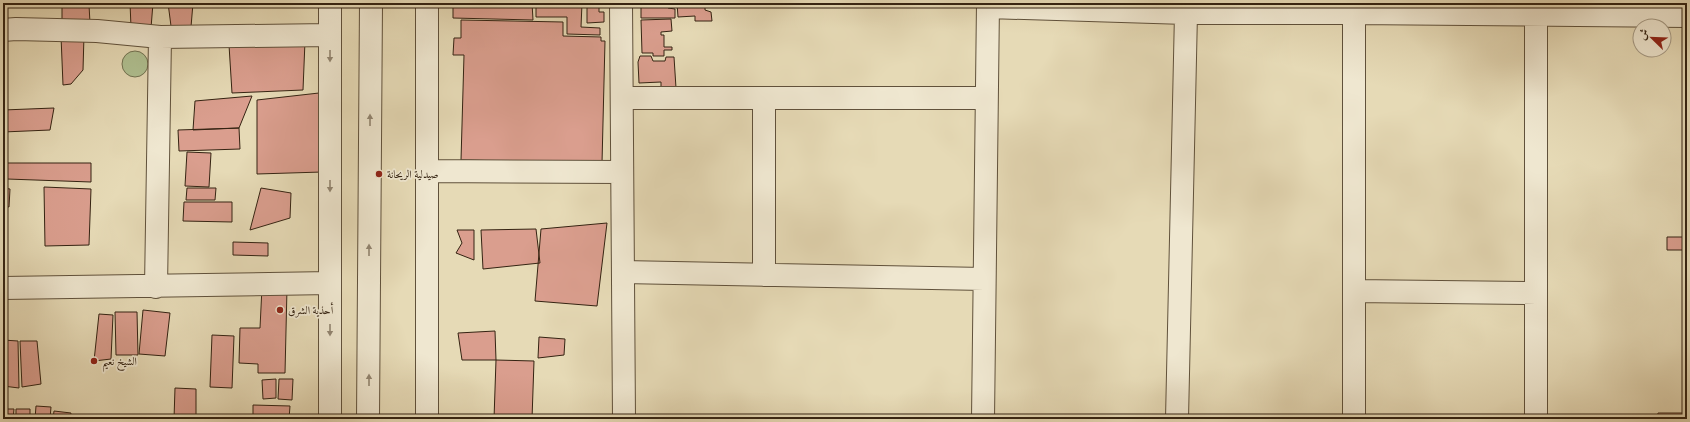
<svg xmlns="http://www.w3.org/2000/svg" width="1690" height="422" viewBox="0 0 1690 422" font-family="'IM FELL English',Amiri,serif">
	<rect width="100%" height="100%" fill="#e6dab6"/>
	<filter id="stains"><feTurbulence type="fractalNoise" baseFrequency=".005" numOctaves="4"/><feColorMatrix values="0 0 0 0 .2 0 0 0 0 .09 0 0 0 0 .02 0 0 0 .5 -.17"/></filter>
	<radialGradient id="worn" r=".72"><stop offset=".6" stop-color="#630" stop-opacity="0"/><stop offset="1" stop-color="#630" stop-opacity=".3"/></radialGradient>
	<path fill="#b0c192" stroke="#727252" d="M122 64a13 13 0 1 1 26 0a13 13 0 1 1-26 0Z"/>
	<path fill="#da9e8e" stroke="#342312" d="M3 3H19L4 5Z
		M62 3H153L151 28 131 27 130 3 89 5 90 23 62 20Z
		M168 3H197H193L191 27 171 26Z
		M453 3H532L533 20 453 18Z
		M550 3H582L581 27 600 28V35L567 34V17H536V4Z
		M641 3H669L668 8 675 9V18H641Z
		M677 3H705V10L711 12 712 21H695V16L678 17Z
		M587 7H599V12H604V22L587 23Z
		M671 19 672 31 661 32V35H664V47H672V50H664V56H653V53H642L641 20Z
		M461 20 563 22V36L601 37V41H605L602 163 461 160 464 55H453L454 38H461Z
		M84 35 83 70 71 84 63 85 61 36Z
		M305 41 303 90 232 93 229 45Z
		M640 56H651L653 61H665L666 57H674L676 88 661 89V82L639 83 638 62Z
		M319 93 322 172 257 174V100Z
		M252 96 239 128 193 130 195 101Z
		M54 108 50 130 3 132V110Z
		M239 128 240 149 179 151 178 130Z
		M187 152 211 153 209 187 185 186Z
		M4 163H91V182L7 179Z
		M44 187 91 189 89 245 45 246Z
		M3 188 10 189 9 207 3 206Z
		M187 188H216L215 200H186Z
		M261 188 291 193 290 218 250 230Z
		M184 202H232V222L183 221Z
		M607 223 597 306 535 301 541 229Z
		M536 229 540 263 483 269 481 230Z
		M457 230H474V260L456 253 462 243Z
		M1667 237H1687V250H1667Z
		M233 242 268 243V256L233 255Z
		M262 287 287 288 285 373H258V364L239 363 240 328H260Z
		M143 310 170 313 165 356 139 354Z
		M115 312H137L138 355H116Z
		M99 314 113 315 111 359 94 361Z
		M495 331 496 360H462L458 333Z
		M212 335 234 336 232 388 210 387Z
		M539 337 565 339 564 355 538 358Z
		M3 340 18 341 19 388 3 386Z
		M20 341H37L41 384 22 387Z
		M496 360 534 361 532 419H494Z
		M276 379V398L263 399 262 380Z
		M279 379H293L292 400 278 399Z
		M175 388 196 389V419H174Z
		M253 405 290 406 289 419H253Z
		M36 406 51 407 50 419H35Z
		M3 409H14L13 419H3Z
		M16 409H30V419H16Z
		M54 411 71 413 70 419H53Z
		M1658 413H1687V419H1657Z"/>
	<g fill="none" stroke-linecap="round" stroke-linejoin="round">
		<defs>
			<path id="minor" d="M330 3V419
				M427 3V419
				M621 3 624 419
				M988 7 1186 13H1354L1687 16
				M1536 15V419
				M3 30 16 29 97 31 160 37 330 35
				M622 98H986
				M427 171 622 172
				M623 272 984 279
				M764 275V98
				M156 287 160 37
				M3 288 330 283
				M1354 291 1536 293
				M368 419 371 3
				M983 419 988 3
				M1177 419 1186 13
				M1354 419V13"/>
		</defs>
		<use href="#minor" stroke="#60513b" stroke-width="24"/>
		<use href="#minor" stroke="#efe7d0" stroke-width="22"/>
	</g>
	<defs><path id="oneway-solid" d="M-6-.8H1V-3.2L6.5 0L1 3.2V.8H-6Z"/></defs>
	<g fill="#928571">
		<use href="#oneway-solid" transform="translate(330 56) rotate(90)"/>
		<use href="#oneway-solid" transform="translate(370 120) rotate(-90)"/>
		<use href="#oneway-solid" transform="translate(330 186) rotate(90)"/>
		<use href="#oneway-solid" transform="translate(369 250) rotate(-90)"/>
		<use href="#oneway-solid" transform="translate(330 330) rotate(90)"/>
		<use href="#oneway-solid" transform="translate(369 380) rotate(-90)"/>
	</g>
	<g fill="#8f2418" stroke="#efe7d0" stroke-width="1.5">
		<circle cx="379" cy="174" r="4"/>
		<circle cx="280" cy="310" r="4"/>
		<circle cx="94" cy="361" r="4"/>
	</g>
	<g text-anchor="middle" stroke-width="3.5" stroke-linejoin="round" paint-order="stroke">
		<g font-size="11" fill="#342312" stroke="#efe7d0" text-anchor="start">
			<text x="387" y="178">صيدلية الريحانة</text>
			<text x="288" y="314">أحذية الشرق</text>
			<text x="102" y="365">الشيخ نعيم</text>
		</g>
	</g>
	<rect width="1690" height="422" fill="none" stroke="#e6dab6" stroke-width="16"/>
	<rect x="4" y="4" width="1682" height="414" fill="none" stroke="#342312" stroke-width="2"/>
	<rect x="8" y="8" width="1674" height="406" fill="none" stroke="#342312"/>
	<g transform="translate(1652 38) rotate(293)"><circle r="19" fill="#efe7d0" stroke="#a49984"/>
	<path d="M0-3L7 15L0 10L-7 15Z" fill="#8f2418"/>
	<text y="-6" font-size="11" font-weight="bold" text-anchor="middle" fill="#342312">ش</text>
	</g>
	<rect width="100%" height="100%" filter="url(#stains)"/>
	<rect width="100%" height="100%" fill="url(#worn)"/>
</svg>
